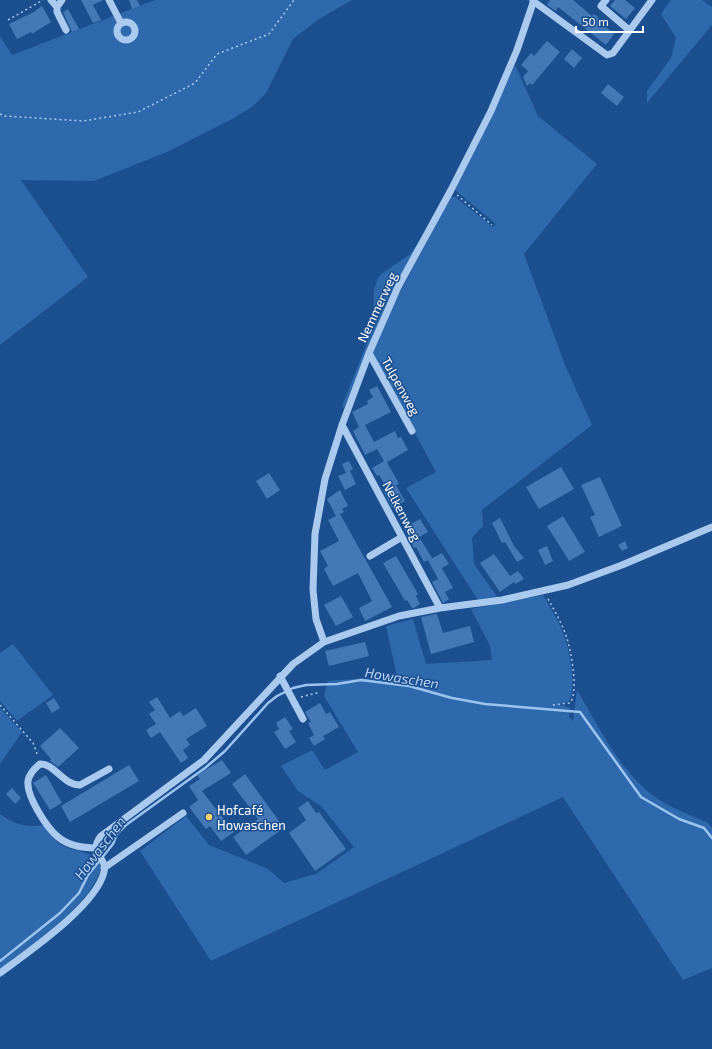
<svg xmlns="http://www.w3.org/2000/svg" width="712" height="1049" viewBox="0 0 712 1049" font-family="'Exo 2',sans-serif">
	<rect width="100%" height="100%" fill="#1b4f8f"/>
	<path fill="#2e69ad" d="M155 0H352L319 19 293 39 266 93 252 107 234 118 167 152 94 181 21 180 88 277 0 345V36L12 55Z
		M671 0H702L712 7V25L647 103V91L671 58 676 38 661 14Z
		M515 65 538 116 597 164 524 254 565 365 592 425 482 510 483 526 472 538 474 564 498 598 478 600 406 488 436 472 372 354 392 307 451 197H455L493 227 496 224 455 190 493 114Z
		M420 241 389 297 344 408 342 406 367 343 373 317 374 290 377 280 381 274 409 255Z
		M543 595C550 607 558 620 563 633 569 646 578 691 568 702L559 704 570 708 569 717 573 721 577 690C598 725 618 768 651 794 667 807 689 814 708 823L712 828V968L683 980 563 797 211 961 140 851 186 816 209 845 268 869 284 883 316 874 354 847 322 807 298 791 281 766 312 750 325 770 358 752 324 696 328 681 367 678 398 681 386 626 413 619 426 664 492 660 490 646 471 609Z
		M13 644 53 695 17 721 0 701V653Z
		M0 708 22 732 0 764Z
		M0 814C14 824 26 828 43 825 47 830 52 837 57 842 70 853 95 848 101 868 91 905 30 947 0 969Z"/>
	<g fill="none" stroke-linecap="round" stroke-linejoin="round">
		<path stroke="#9cc4f0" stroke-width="2.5" d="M0 961 60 913 79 893 88 875 113 844 117 834 126 825 205 768 225 751 268 703 277 696 293 688 306 685 337 684 361 680 409 686 452 698 485 704 580 712 641 797 679 819 704 828 712 838"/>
	</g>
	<path fill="#4478b7" d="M81 0H103L93 5 101 20 93 23Z
		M129 0H137L140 6 132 9Z
		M550 0H573L592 16 594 14 600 19 599 21 614 34 606 45 558 7 556 11 547 5Z
		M615 0H625L635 8 626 19 610 6Z
		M42 6 51 22 32 34 31 32 17 39 9 24 36 11V10Z
		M68 9 79 29 72 32 63 12Z
		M547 41 560 52 532 85 530 83 527 86 523 77 528 71 521 65 531 53 534 56Z
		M572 49 582 58 574 68 564 59Z
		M608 84 624 97 617 106 601 93Z
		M377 386 391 412 365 425 374 442 395 431 398 438 401 437 408 450 387 462 399 484 396 485 405 501 392 508 383 490 387 488 379 475 377 476 372 468 384 461 377 449 365 455 353 431 359 427 352 412 368 404 367 401 373 397 369 390Z
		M349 461 353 469 348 472 350 471 356 484 345 490 338 476 346 473 342 464Z
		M561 467 574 489 539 509 526 487Z
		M269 473 280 490 267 499 256 481Z
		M600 477 622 526 599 537 590 517 595 515 581 485Z
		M340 490 348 506 342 509 344 512 340 514 392 607 365 621 359 608 372 601 358 573 333 586 324 569 328 566 320 551 339 541 328 520 336 516 327 499Z
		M563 516 585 552 569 561 547 526Z
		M500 518 514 546 524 558 517 562 505 542 502 543 492 523Z
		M420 519 428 532 419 537 432 558 429 560 442 553 449 564 442 568 453 588 445 592 449 599 443 603 432 582 438 579 428 560 424 562 416 547 414 548 404 528Z
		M625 541 628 548 622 551 618 545Z
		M547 546 553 561 545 565 538 550Z
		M494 554 510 576 518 571 524 579 515 584 514 582 500 592 480 563Z
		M396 556 418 594 416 596 420 604 414 608H412L407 600 405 601 383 563Z
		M341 596 353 617 336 626 324 605Z
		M437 614 443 633 470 626 474 642 431 654 421 617Z
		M365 642 369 656 329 666 325 651Z
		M157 697 170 718 180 711 183 716 196 708 207 726 186 739 190 745 183 750 188 758 181 763 160 732 151 738 146 730 156 724 149 714 155 710 149 702Z
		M54 698 60 708 52 713 46 703Z
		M320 703 326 714 330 712 339 727 323 736 325 739 314 746 309 738 314 735 308 723 311 722 305 712Z
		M285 717 293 729 289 731 296 742 285 749 274 732 279 729 276 723Z
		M60 728 79 748 58 767 50 761 51 759 40 746Z
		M222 760 231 773 202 791 234 832 221 841 210 826 206 829 189 807 198 800 189 786 200 779 197 775Z
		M129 765 139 781 70 822 61 806Z
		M245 774 284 828 246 855 233 837 258 819 232 784Z
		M46 775 62 803 50 810 33 783Z
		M12 788 21 798 15 804 6 794Z
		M308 801 316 813 319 812 346 849 315 871 289 833 306 820 298 808Z"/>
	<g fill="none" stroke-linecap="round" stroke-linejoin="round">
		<path stroke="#a9c9ee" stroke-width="1.5" stroke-dasharray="2 3" stroke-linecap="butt" d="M8 20 43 0
			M0 114 4 116 83 121 138 112 195 83 217 54 269 34 294 0
			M457 195 492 225
			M548 599C555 611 562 624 567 638 571 652 579 692 570 703L552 705
			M301 697 320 692
			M0 705 33 743 38 756"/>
		<path stroke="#a9c9ee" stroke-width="7" d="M51 0 57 7V12L66 30
			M109 0 121 23
			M606 0 601 6 629 30
			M533 1 607 55 613 53 652 0
			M57 7 62 0
			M117 31a9 9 0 1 1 18 0a9 9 0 1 1-18 0Z
			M369 353 412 431
			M342 425 440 608
			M370 556 402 537
			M324 642 316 619 313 590 315 534 325 479 342 425 369 353 398 287 451 190 491 111 517 50 534 0
			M280 676 303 719
			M96 848C82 848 69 846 58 837 47 828 26 796 28 781 29 775 35 768 40 764 54 763 63 785 80 785L109 769
			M104 868 183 813
			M0 973C28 952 96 906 104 872 108 857 87 854 101 836L204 760 293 664 324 642 399 616 440 608 502 600 568 585 622 565 712 527"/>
	</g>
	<circle fill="#ffd166" stroke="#1b4f8f" stroke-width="1.5" cx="209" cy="817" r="4"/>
	<g text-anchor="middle" stroke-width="3" stroke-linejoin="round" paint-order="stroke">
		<g font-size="13" fill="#fff" stroke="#1b4f8f">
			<text transform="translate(377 307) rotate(-65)" y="5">Nemmerweg</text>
			<text transform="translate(401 386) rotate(61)" y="5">Tulpenweg</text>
			<text transform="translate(402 511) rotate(62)" y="5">Nelkenweg</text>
		</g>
		<g font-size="13" fill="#fff" stroke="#1b4f8f" text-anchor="start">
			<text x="217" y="815">Hofcafé<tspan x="217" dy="15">Howaschen</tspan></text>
		</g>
		<g font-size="14" font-style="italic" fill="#b5d3f5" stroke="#1b4f8f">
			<text transform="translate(402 678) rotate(9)" y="5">Howaschen</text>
			<text transform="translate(100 848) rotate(-53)" y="5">Howaschen</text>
		</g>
	</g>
	<path d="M576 26v6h67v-6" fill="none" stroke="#ffffff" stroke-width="2"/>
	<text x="582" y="26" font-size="12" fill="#ffffff" stroke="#1b4f8f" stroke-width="3" paint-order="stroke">50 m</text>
</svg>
